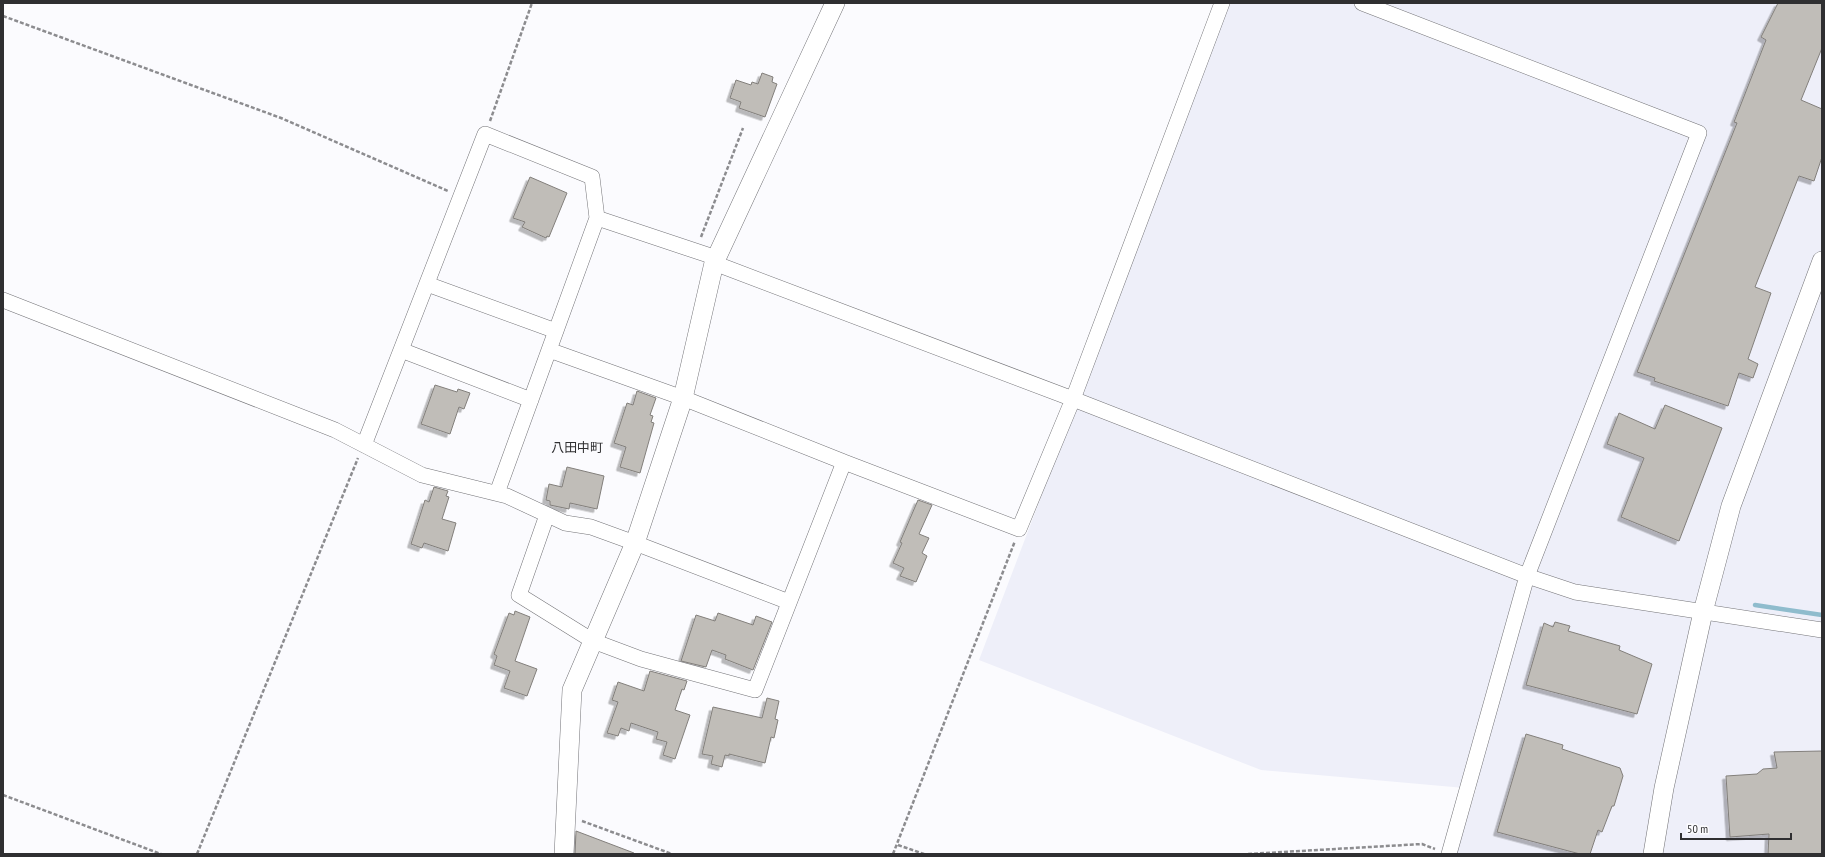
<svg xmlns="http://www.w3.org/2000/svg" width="1825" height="857" viewBox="0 0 1825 857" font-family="'PT Sans Narrow','Noto Sans JP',sans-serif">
	<defs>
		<filter id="shadow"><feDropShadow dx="-3.5" dy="3.5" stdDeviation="0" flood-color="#0004"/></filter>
	</defs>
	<rect width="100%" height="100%" fill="#fbfbfe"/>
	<path fill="#eeeff9" d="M1229 3H1822V854H1456L1476 789 1261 770 979 660Z"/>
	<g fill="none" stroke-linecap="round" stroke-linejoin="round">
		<path stroke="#8fbccd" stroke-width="4.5" d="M1755 605 1822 615"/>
	</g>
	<path fill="#c0bdb8" stroke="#827f7b" filter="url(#shadow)" d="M1778 3H1822V48L1801 100 1822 109V157L1814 181 1799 176 1755 287 1771 293 1748 359 1758 364 1753 378 1739 373 1728 406 1654 381 1655 378 1637 372 1737 123 1734 122 1766 40 1761 37Z
		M762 73 773 77 772 82 777 84 765 117 739 108 741 102 730 98 736 80 751 85 752 82 758 84Z
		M530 177 567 193 549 237 547 236 546 238 522 227 525 222 513 218Z
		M435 385 457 392 458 389 470 393 464 409 459 407 450 434 421 424Z
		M637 391 656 398 650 415 653 416 651 422 654 423 640 473 620 467 626 447 614 443 627 403 633 405Z
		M1665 405 1722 428 1679 541 1621 517 1644 458 1607 444 1619 413 1655 429Z
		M567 467 604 476 597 509 570 503 569 509 550 505V501L546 500 549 484 562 487Z
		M434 487 448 491 446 496 449 497 442 519 456 523 448 551 424 543 422 548 411 544 425 500 429 502Z
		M918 500 932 505 919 534 929 538 922 553 927 556 916 582 900 576 904 568 893 563 902 543 900 542Z
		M515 611 530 617 515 661 537 669 527 696 504 688 510 671 494 665 497 656 494 654 509 613 514 615Z
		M718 613 753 625 756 616 772 622 753 670 725 659 726 655 712 650 706 667 681 661 696 615 715 621Z
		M1555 622 1570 626 1568 631 1620 646 1619 650 1652 664 1637 714 1526 685 1544 623 1553 627Z
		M650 671 687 681 684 690 682 689 675 710 690 715 675 759 663 755 667 742 656 739 658 732 631 723 629 731 621 728 618 736 607 733 618 702 612 700 618 682 644 691Z
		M767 698 779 701 775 719 778 720 774 738 771 737 765 763 729 754V756L725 755 722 767 711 764 713 756 702 754 713 707 762 718Z
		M1526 734 1563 745 1562 749 1620 768 1623 776 1614 806H1612L1602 832 1598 830 1590 854H1580L1497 832Z
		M1822 751V854H1768L1769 834 1730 837 1726 776 1757 774 1763 769 1777 768 1774 752Z
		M576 831 634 853 633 854H575Z"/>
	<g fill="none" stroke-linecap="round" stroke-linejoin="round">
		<defs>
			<path id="minor" d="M1362 3 1699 133 1527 576 1449 854
				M597 218 717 258
				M714 263 1073 399 1527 576 1575 592 1822 630
				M427 284 556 331
				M3 300 335 430 422 475 507 496 565 523 591 527 635 543 789 602
				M401 350 531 400
				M364 445 485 134 592 177 597 218 549 350
				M844 462 1019 529 1073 399 1222 3
				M497 493 549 350 683 398 844 462 755 690 641 659 593 641 519 595 547 515"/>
			<path id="tertiary" d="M564 854 572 690 635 543 683 398 714 263 835 3
				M1653 854 1664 788 1703 612 1731 506 1822 261"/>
		</defs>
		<use href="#minor" stroke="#747478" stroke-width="16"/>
		<use href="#tertiary" stroke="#747478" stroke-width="20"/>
		<path stroke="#8c8c8f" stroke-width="2.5" stroke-dasharray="4 2" stroke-linecap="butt" d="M3 16 281 118 448 191
			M490 121 532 3
			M701 237 743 128
			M3 795 161 854
			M582 821 672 854
			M898 845 924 854
			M197 854 358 458
			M893 854 1015 541
			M1248 854 1422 844 1435 849"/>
		<use href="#minor" stroke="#fff" stroke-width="15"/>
		<use href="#tertiary" stroke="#fff" stroke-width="19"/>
	</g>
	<g text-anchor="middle" stroke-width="3.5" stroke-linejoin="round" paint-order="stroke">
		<g font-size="13" fill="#2f2f31" stroke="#fbfbfe">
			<text x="577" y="452">八田中町</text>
		</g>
	</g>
	<rect width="1825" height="857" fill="none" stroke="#2f2f31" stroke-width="8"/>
	<path d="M1681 833v6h110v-6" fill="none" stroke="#2f2f31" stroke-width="2"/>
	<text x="1687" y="833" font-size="12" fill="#2f2f31" stroke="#fbfbfe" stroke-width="3" paint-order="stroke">50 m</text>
</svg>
